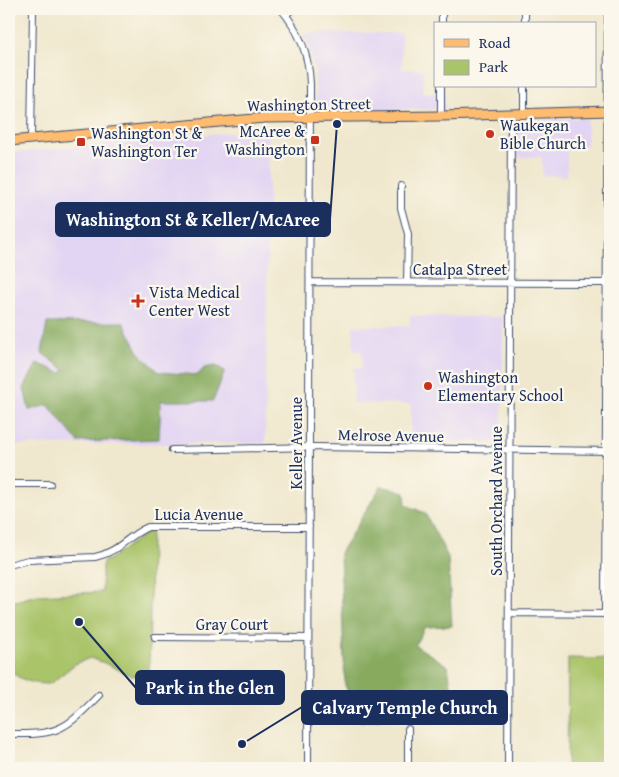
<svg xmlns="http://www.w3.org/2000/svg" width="619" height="777" viewBox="0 0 619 777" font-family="'Gentium Book Plus',serif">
	<rect width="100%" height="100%" fill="#fbf7ec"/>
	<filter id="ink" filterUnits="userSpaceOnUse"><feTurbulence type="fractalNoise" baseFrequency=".02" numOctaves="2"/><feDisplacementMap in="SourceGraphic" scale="10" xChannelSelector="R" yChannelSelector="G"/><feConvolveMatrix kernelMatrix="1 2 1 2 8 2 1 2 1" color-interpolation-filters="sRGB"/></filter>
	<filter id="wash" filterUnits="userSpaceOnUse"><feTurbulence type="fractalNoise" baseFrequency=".0096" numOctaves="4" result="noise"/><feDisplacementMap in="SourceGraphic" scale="20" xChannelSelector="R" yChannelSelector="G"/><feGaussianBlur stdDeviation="1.12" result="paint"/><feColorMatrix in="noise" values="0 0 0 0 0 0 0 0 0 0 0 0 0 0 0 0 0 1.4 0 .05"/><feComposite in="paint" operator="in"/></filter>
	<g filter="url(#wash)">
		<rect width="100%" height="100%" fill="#f0e8ce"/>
		<path fill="#e2d4f3" d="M303 33H401L402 69H423V94L445 93V109L318 110 316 106 315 71 308 46Z
			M587 118V146L567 147V176L542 175V157H509V121Z
			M269 129 265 443 9 445V153Z
			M410 316 503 317 502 442 411 441V404L353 403 354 368H362V352L354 351 353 326H410Z"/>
		<path fill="#aac46a" stroke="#627a64" d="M151 532 149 675 132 676 102 662 90 658 75 664 50 684C34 684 21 681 9 670V603L37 595 102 592V566L104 561 110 559 146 533Z
			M568 658 610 659V768H567Z"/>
		<path fill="#87aa5e" stroke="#516c5e" d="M123 322 140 354 159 372 198 375 204 368 216 366 225 371 213 401H161L159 439 78 442 48 405 29 410 24 388 37 363 61 373 65 370 42 353 47 323Z
			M381 486 405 492 406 505 425 513 448 557 452 626 425 627 415 645 448 666 453 699C423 710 393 719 361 722L345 685 340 553Z"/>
	</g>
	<g filter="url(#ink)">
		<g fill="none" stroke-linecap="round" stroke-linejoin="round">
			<defs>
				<path id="minor" d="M281 9C300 31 309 55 310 84L308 768
					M286 15 292 9
					M442 24V9
					M525 24V9
					M524 115V86
					M441 116V86
					M31 139 33 9
					M401 186V208L408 234 407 282
					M310 282 609 283
					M172 450 314 447 610 451
					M9 484H50
					M9 565 28 560 95 557C119 552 127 536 148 527H309
					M509 613 610 614
					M605 614 608 9
					M155 637 308 638
					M408 729V768
					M9 734C59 735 65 730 99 695
					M261 768V767
					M508 768 511 115"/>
				<path id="major" d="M9 141 265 118 441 116 610 111"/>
			</defs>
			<use href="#minor" stroke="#3b4b6f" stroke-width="8"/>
			<use href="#major" stroke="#3b4b6f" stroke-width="11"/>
			<use href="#minor" stroke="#fff" stroke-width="6"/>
			<use href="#major" stroke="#fdbc6f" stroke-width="9"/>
		</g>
	</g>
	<g fill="#c8321e" stroke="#fbf7ec" stroke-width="2">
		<circle cx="490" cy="134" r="5"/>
		<rect x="310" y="135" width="10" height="10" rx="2.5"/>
		<rect x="76" y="137" width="10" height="10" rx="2.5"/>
		<path d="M135.5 293.5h5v5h5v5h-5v5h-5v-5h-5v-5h5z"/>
		<circle cx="428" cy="386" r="5"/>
	</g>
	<g text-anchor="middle" stroke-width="4.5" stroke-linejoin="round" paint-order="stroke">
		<g font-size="16" fill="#1b2f5e" stroke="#fbf7ec">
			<text transform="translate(309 104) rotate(-1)" y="6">Washington Street</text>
			<text x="460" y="275">Catalpa Street</text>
			<text transform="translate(391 435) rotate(1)" y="6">Melrose Avenue</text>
			<text transform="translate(296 443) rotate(-90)" y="6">Keller Avenue</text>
			<text transform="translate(496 501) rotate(-90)" y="6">South Orchard Avenue</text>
			<text x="199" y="520">Lucia Avenue</text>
			<text x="232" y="630">Gray Court</text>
		</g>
		<g font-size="16" fill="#1b2f5e" stroke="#fbf7ec" text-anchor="start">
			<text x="500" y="131">Waukegan<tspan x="500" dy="18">Bible Church</tspan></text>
			<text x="305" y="137" text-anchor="end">McAree &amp;<tspan x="305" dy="18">Washington</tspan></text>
			<text x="91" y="139">Washington St &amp;<tspan x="91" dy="18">Washington Ter</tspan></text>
			<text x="149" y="298">Vista Medical<tspan x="149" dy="18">Center West</tspan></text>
			<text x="438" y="383">Washington<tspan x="438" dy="18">Elementary School</tspan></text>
		</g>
	</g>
	<path fill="none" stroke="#1b2f5e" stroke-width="2" d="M337 124L330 219M79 622L136 688M242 744L302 707"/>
	<g fill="#1b2f5e" stroke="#fbf7ec" stroke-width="2">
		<circle cx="337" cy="124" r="5"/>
		<circle cx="79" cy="622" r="5"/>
		<circle cx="242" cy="744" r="5"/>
	</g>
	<g fill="#1b2f5e" stroke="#1b2f5e" stroke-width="2">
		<rect x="56" y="203" width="274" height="33" rx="5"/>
		<rect x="136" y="671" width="148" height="33" rx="5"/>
		<rect x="302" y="691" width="205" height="33" rx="5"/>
	</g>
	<g font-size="18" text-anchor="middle" font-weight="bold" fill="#fff">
		<text x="193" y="226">Washington St &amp; Keller/McAree</text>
		<text x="210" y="694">Park in the Glen</text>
		<text x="405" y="714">Calvary Temple Church</text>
	</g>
	<rect width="619" height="777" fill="none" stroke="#fbf7ec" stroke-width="30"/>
	<rect x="434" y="22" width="162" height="65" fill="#fbf7ec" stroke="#a1a7b3"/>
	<rect x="444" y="39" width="25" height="8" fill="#fdbc6f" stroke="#a1a7b3"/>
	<text x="479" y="48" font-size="15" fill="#1b2f5e">Road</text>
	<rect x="444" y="60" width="25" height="15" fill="#aac46a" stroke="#a1a7b3"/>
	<text x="479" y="72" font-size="15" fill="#1b2f5e">Park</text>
</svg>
